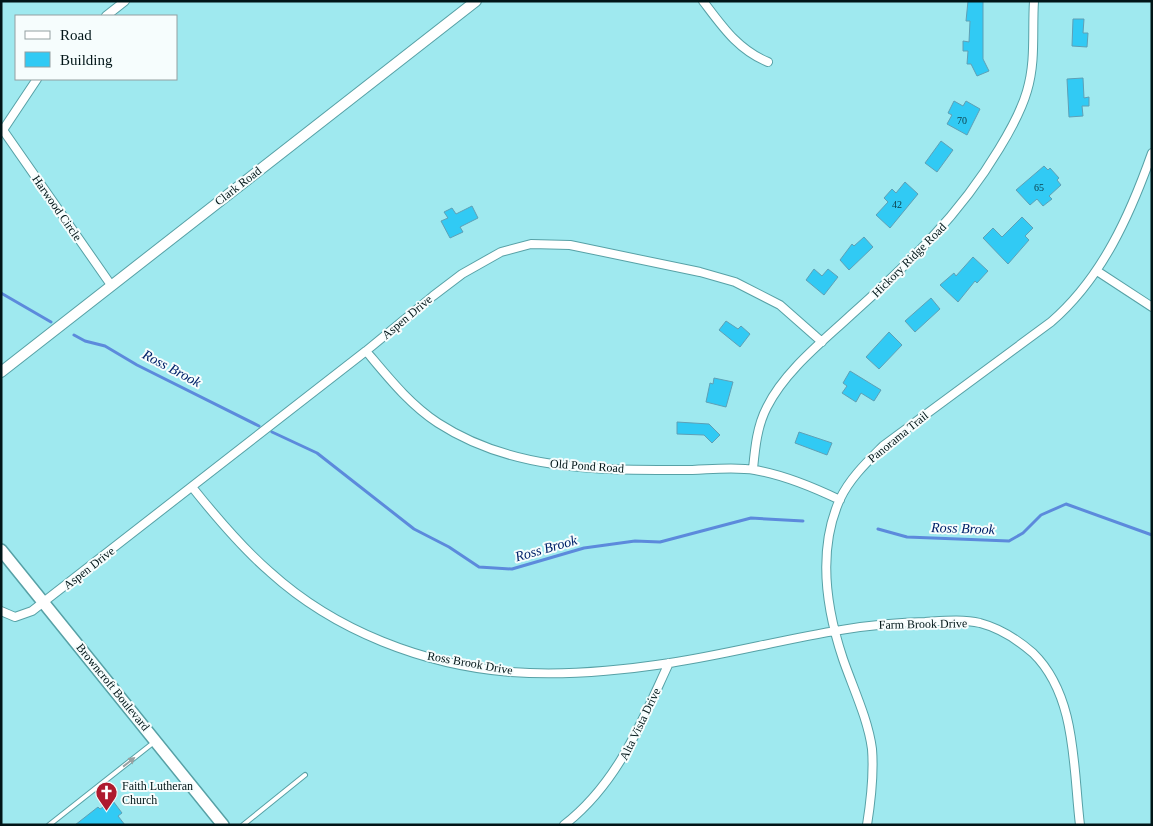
<svg xmlns="http://www.w3.org/2000/svg" width="1153" height="826" viewBox="0 0 1153 826" font-family="Georgia,serif">
	<rect width="100%" height="100%" fill="#9fe9ef"/>
	<g fill="none" stroke-linecap="round" stroke-linejoin="round">
		<path stroke="#5c8adc" stroke-width="3" d="M1 293 51 322
			M74 335 85 341 105 346 137 365 259 426
			M272 432 317 453 414 529 449 547 479 567 512 569 584 548 635 541 660 542 751 518 803 521
			M878 529 907 537 1009 541 1023 533 1041 515 1066 504 1152 535"/>
	</g>
	<path fill="#31caf4" stroke="#5ea0b6" d="M968 1H983V59L989 71 977 76 971 64H967L968 51H963V41L969 42 970 21H966Z
		M1073 19H1084L1083 33H1088L1087 47 1072 46Z
		M1083 78 1084 98 1089 97V106H1082L1083 116 1069 117 1067 79Z
		M954 101 963 106 966 101 980 109 967 135 947 124 952 115 948 113Z
		M941 141 953 150 937 172 925 163Z
		M1044 166 1048 170 1050 168 1059 178 1057 180 1061 185 1049 196 1052 199 1043 206 1037 199 1030 205 1016 190Z
		M905 182 918 194 890 228 876 215 888 202 884 198 892 189 896 193Z
		M472 206 478 218 460 227 463 232 450 238 441 221 448 218 444 212 452 208 456 214Z
		M1022 217 1033 228 1025 236 1029 240 1008 264 983 238 993 228 1002 237Z
		M864 237 873 247 849 270 840 260 852 244 854 246Z
		M973 257 988 271 977 283 975 281 958 302 940 285 954 273 956 276Z
		M814 269 822 276 828 269 838 277 824 295 806 280Z
		M931 298 940 309 915 332 905 321Z
		M726 321 738 329 741 326 750 334 740 347 719 330Z
		M889 332 902 345 879 369 866 357Z
		M850 371 881 390 874 401 861 393 856 402 842 393 847 386 843 383Z
		M714 378 733 382 726 407 706 402 710 383 713 384Z
		M677 422 709 424 720 435 712 443 704 435 677 434Z
		M799 432 832 443 827 455 795 443Z
		M113 801 122 813 118 816 125 825H75L98 807 100 809Z"/>
	<g fill="none" stroke-linecap="round" stroke-linejoin="round">
		<defs>
			<path id="service" d="M49 825 153 743
				M243 825 305 775"/>
			<path id="minor" d="M703 1C722 26 738 50 768 62
				M106 16 125 1
				M1 128 3 130 37 79
				M3 130 111 285
				M1097 271 1152 307
				M366 351C388 377 409 404 438 423 512 471 598 470 683 470 705 470 734 466 755 470 784 475 813 487 840 500
				M753 469C755 448 757 426 767 407 785 371 822 342 851 315 908 264 959 216 999 149 1010 131 1021 112 1027 91 1036 61 1032 32 1034 1
				M192 487C216 517 241 547 270 572 335 631 424 665 511 672 563 676 618 671 670 663 755 650 839 623 925 622 943 621 963 619 980 623 999 628 1018 640 1033 653 1077 696 1073 768 1080 825
				M1 611 15 617 32 611 366 351 433 296 462 274 501 252 531 244 570 245 700 272 735 282 780 305 822 342
				M564 825C618 783 641 723 669 663
				M867 825C871 800 874 774 872 749 868 719 853 688 843 659 826 608 817 550 840 499 850 478 867 462 883 446L1051 322C1102 278 1130 215 1152 153"/>
			<path id="tertiary" d="M1 372 476 1"/>
			<path id="secondary" d="M1 550 223 825"/>
		</defs>
		<use href="#service" stroke="#57a1a6" stroke-width="6"/>
		<use href="#minor" stroke="#57a1a6" stroke-width="10"/>
		<use href="#tertiary" stroke="#57a1a6" stroke-width="12"/>
		<use href="#secondary" stroke="#57a1a6" stroke-width="14"/>
		<use href="#service" stroke="#fff" stroke-width="4"/>
		<use href="#minor" stroke="#fff" stroke-width="8"/>
		<use href="#tertiary" stroke="#fff" stroke-width="10"/>
		<use href="#secondary" stroke="#fff" stroke-width="11"/>
	</g>
	<defs><path id="oneway-solid" d="M-6-.8H1V-3.2L6.5 0L1 3.2V.8H-6Z" transform="scale(1.25)"/></defs>
	<use fill="#99a1a2" href="#oneway-solid" transform="translate(129 762) rotate(-38)"/>
	<defs>
		<symbol id="church-pin" viewBox="-11 -11 22 30"><path d="M0 17L-7.5 6A9.5 9.5 0 1 1 7.5 6Z" fill="#ae1a2e" stroke="#f6fdfd"/><path d="M-1.2-6h2.4v3.5h3.3v2.4h-3.3V6h-2.4V-.1h-3.3v-2.4h3.3Z" fill="#fff"/></symbol>
	</defs>
	<g fill-rule="evenodd">
		<use href="#church-pin" x="94" y="780" width="25" height="34"/>
	</g>
	<g text-anchor="middle" stroke-width="4" stroke-linejoin="round" paint-order="stroke">
		<g font-size="10" fill="#0d424e">
			<text x="962" y="124">70</text>
			<text x="1039" y="191">65</text>
			<text x="897" y="208">42</text>
		</g>
		<g font-size="12" fill="#011517" stroke="#f6fdfd">
			<text transform="translate(238 186) rotate(-38)" y="4">Clark Road</text>
			<text transform="translate(57 208) rotate(55)" y="4">Harwood Circle</text>
			<text transform="translate(909 260) rotate(-45)" y="4">Hickory Ridge Road</text>
			<text transform="translate(407 317) rotate(-40)" y="4">Aspen Drive</text>
			<text transform="translate(898 437) rotate(-39)" y="4">Panorama Trail</text>
			<text transform="translate(587 466) rotate(4)" y="4">Old Pond Road</text>
			<text transform="translate(89 568) rotate(-38)" y="4">Aspen Drive</text>
			<text transform="translate(923 624) rotate(-1)" y="4">Farm Brook Drive</text>
			<text transform="translate(470 663) rotate(10)" y="4">Ross Brook Drive</text>
			<text transform="translate(113 687) rotate(51)" y="4">Browncroft Boulevard</text>
			<text transform="translate(640 724) rotate(-64)" y="4">Alta Vista Drive</text>
		</g>
		<g font-size="12" fill="#011517" stroke="#f6fdfd" text-anchor="start">
			<text x="122" y="790">Faith Lutheran<tspan x="122" dy="14">Church</tspan></text>
		</g>
		<g font-size="14" font-style="italic" fill="#002169" stroke="#f6fdfd">
			<text transform="translate(172 368) rotate(28)" y="5">Ross Brook</text>
			<text transform="translate(963 528) rotate(2)" y="5">Ross Brook</text>
			<text transform="translate(546 548) rotate(-16)" y="5">Ross Brook</text>
		</g>
	</g>
	<rect width="1153" height="826" fill="none" stroke="#011517" stroke-width="5"/>
	<rect x="15" y="15" width="162" height="65" fill="#f6fdfd" stroke="#94a0a1"/>
	<rect x="25" y="31" width="25" height="8" fill="#ffffff" stroke="#94a0a1"/>
	<text x="60" y="40" font-size="15" fill="#011517">Road</text>
	<rect x="25" y="52" width="25" height="15" fill="#31caf4" stroke="#94a0a1"/>
	<text x="60" y="65" font-size="15" fill="#011517">Building</text>
</svg>
